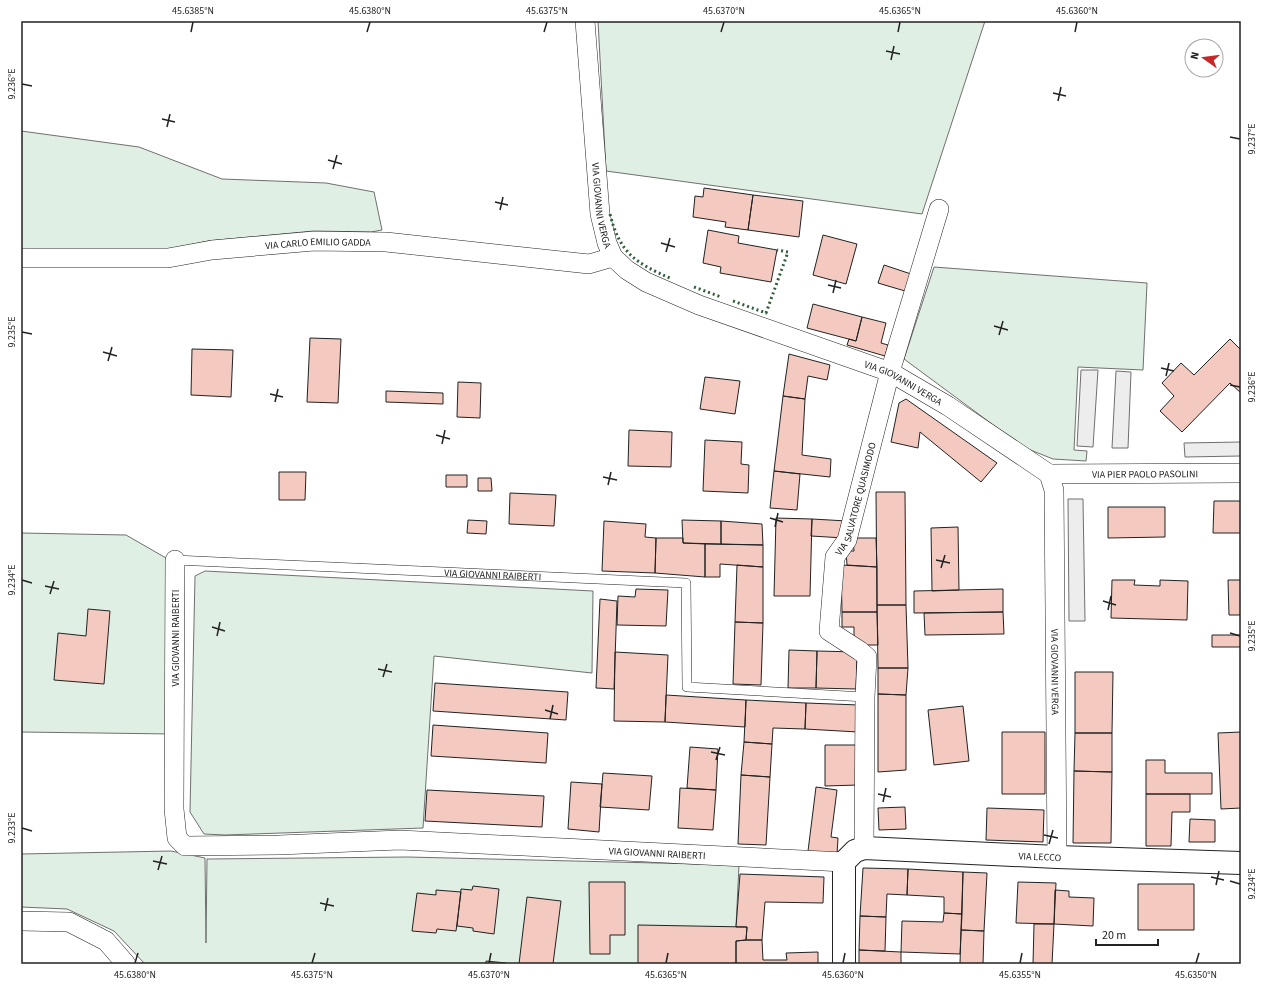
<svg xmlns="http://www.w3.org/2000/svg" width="1262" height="985" viewBox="0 0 1262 985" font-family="'Source Sans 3',sans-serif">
	<rect width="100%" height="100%" fill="#fff"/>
	<path fill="#e0efe3" stroke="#6f6f6f" d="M598 21H985L922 214 606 171Z
		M21 131 139 147 222 179 326 183 374 192 382 230 371 232 314 231 208 241 170 249H21Z
		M934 267 1147 283 1143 370 1078 367 1074 450 1087 451 1086 461 1053 459 1023 447 904 359Z
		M21 533 126 535 180 566 173 734 21 732Z
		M205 571 593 591 592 673 434 656 423 828 225 835 204 834 190 812 195 576Z
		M171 851 205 858 206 943 207 859 408 857 739 865 736 927 638 964H145L114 931 67 909 21 907V854Z"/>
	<path fill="#ededed" stroke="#6f6f6f" d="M1081 370H1098L1093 447 1077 446Z
		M1116 371 1131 372 1128 448H1112Z
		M1241 442V456L1185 457 1184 443Z
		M1068 499H1083L1085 621H1069Z"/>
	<path fill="#f3c9c0" stroke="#222" d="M704 188 753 195 748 230 725 227 726 222 693 217 695 196 703 197Z
		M753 195 803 201 799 237 748 230Z
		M708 230 739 236 738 243 777 250 771 282 720 273 721 267 703 263Z
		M823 235 857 244 846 284 813 275Z
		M884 265 911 274 905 291 878 283Z
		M813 304 862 317 856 341 807 328Z
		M862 317 886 323 881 343 888 345 885 356 847 345 849 339 856 341Z
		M310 338 341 339 338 403 307 402Z
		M1230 339 1241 350V393L1230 383 1182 432 1160 411 1174 396 1162 383 1181 363 1194 375Z
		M192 349 233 350 231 397 191 395Z
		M789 354 830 365 827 380 808 376 805 399 783 396Z
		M705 377 740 381 735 414 700 409Z
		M458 382 481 383 480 418 457 417Z
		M386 391 443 393V404L386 402Z
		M783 396 805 399 802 455 831 459 830 477 774 471Z
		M906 399 997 463 981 482 920 432 918 448 891 442 899 403Z
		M629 430 672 432 671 467 628 466Z
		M705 440 742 442 741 464 749 465 748 493 703 491Z
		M774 471 800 474 797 510 770 508Z
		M279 472H306L305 500H279Z
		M446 475H467V487H446Z
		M478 478H491L492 491H478Z
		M876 492H905L906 605H877Z
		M510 493 556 495 554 526 509 524Z
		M1214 501H1241V533H1213Z
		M1108 507H1165V537L1108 538Z
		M776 518 812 519 810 596H774Z
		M812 519 847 521 844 538 811 536Z
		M468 520 487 521 486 534 467 533Z
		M682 520 721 521V544L683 543Z
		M604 521 646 524 645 537 656 538 655 573 602 571Z
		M721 521 762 524 763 545 721 544Z
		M958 527 959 590 932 591 931 528Z
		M656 538H683V543L705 544V577L655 573Z
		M853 538H876L877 567 847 565 846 551H854Z
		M705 544 763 545V567L720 564V577H705Z
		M737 565 763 567V623L735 622Z
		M841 565 877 567V612H842Z
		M1112 580H1135L1134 585 1160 586V580L1188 581 1187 620 1111 618Z
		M1228 580H1241V615H1229Z
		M636 589 668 590 666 626 617 625 618 596 635 597Z
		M1003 589V612L914 613V591Z
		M600 599 617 601 614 689 596 688Z
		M877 605H906L908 668H878Z
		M88 609 110 611 104 684 54 680 58 633 86 636Z
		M842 612H877L878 645H854V627H842Z
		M1003 612 1004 634 925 635 924 613Z
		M735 622 763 623 761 685 733 684Z
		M1212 635H1241V647H1212Z
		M789 650 817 651 816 688H788Z
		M817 651 857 652 856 689 816 688Z
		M615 652 668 655 665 722 614 721Z
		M878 668H908L906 695 878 694Z
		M1075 672H1113L1112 733H1075Z
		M435 683 568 692 566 720 433 711Z
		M878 694 906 695V770L878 772Z
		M666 695 746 700 745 727 665 722Z
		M746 700 806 703 805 729 773 728 772 744 744 742Z
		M806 703 859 705 858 732 805 729Z
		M963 706 969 761 934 765 928 710Z
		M433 725 548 733 546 763 431 756Z
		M1002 732H1045V794H1002Z
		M1241 732V808L1221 809 1218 733Z
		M1075 733H1112V772L1074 771Z
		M744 742 772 744 770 777 741 775Z
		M825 745H858V785L825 786Z
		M690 747 718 749 716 790 687 788Z
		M1146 760H1165V773H1212V794H1146Z
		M1074 771 1112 772 1111 843H1073Z
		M603 773 652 776 649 810 600 807Z
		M741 775 770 777 766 845 738 844Z
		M571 782 602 784 599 832 568 829Z
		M816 787 837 790 831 837 838 838 837 854 808 851Z
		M680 788 716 790 713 830 678 828Z
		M427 790 544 796 542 827 425 821Z
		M1146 794H1190V812H1172L1171 846H1146Z
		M905 807 906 829 879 830 878 808Z
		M987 808 1044 810 1043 842 986 840Z
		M1190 819 1215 820V842H1189Z
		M863 868 908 869 907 895 887 894 886 917 860 916Z
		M908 869 963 872 962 914 944 913V897L907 895Z
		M963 872 987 873 984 931 961 930Z
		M740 874 824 877 823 903 765 902 762 940H746L747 927H736Z
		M589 882H625V935H610V954H590Z
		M1018 882 1056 883 1054 924 1016 923Z
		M1138 884H1194V930H1138Z
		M473 886 499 889 494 934 473 931V928L457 926 461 889 472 890Z
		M436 890 461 892 456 931 437 929 436 933 412 931 417 893 436 895Z
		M1055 890 1069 891V897L1094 898 1093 926 1054 924Z
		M527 897 561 901 553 964H519Z
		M944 913 962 914 960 954 901 952 902 921 943 922Z
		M860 916 886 917 885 951 859 950Z
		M1034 924H1054L1052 964H1033Z
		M638 925 747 927 746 940 736 941V964H638Z
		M961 930 984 931 983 964H960Z
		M746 940H762L763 960H787L786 953 818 952V964H736V941Z
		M859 950 901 952V964H859Z
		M486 961 506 963V964H486Z"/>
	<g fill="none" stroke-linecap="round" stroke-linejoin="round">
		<defs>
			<g id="lane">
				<path id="s1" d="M175 560 686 583 687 687 865 697"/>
			</g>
			<g id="street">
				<path id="s2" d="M585 21 600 214 607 243 613 257 627 270 646 282 699 305 890 372 948 406 1049 474 1054 490 1057 857"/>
				<path id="s3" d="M21 258H168L212 250 314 241 386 242 589 264 613 257"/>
				<path id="s4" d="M1049 474 1241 473"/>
				<path id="s5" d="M175 560 174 809 177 838 185 846 279 845 400 840 844 862"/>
				<path id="s6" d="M864 848 865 697 867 657 860 651 829 631 835 557 847 540 890 372 939 209"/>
				<path d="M21 921 69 922 106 941 126 964"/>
			</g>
			<g id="secondary">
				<path id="s7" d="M844 964V862L855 851 864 848 1057 857 1241 863"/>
			</g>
		</defs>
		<use href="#lane" stroke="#222" stroke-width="10"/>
		<use href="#street" stroke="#222" stroke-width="20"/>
		<use href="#secondary" stroke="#222" stroke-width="24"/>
		<use href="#lane" stroke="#fff" stroke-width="9"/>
		<use href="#street" stroke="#fff" stroke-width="19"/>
		<use href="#secondary" stroke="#fff" stroke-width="22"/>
		<path stroke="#2f5e38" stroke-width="3" stroke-dasharray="2 3" stroke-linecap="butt" d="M610 214C620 254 636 263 672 279
			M694 287 721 297
			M733 301 766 313 788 252 777 250"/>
	</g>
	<path fill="none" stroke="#222" stroke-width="1.5" d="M191 32 193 22M367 32 370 22M544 32 547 22M721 32 724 22M898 32 900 22M1075 32 1077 22M886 51 900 54M891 60 894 46M22 84 32 86M1053 93 1066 96M1058 101 1061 87M162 119 175 122M167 127 170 114M1230 137 1240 139M328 160 342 164M333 169 337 155M495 202 508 205M500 210 503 197M661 243 675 247M666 252 670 238M828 285 841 288M833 293 836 280M994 326 1008 330M22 332 32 334M999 335 1003 321M103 352 117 356M108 361 112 347M1161 368 1174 371M1166 376 1169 363M1230 385 1240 387M270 394 283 397M275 402 278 389M436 435 450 439M442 444 445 430M603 477 617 480M608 485 611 472M770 518 783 522M775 527 778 513M936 560 950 563M941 568 945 555M22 580 32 583M45 586 59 589M50 594 54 581M1103 601 1116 605M1108 610 1111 596M212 627 225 631M1230 633 1240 636M217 636 220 622M378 669 392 672M383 677 387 664M545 710 558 714M550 719 553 705M711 752 725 755M716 760 720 747M878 794 891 797M883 802 886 788M22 828 32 831M1044 835 1058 838M1049 844 1053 830M153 861 167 864M158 870 162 856M1211 877 1224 880M1230 881 1240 884M1216 885 1219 871M320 903 334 906M325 911 328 898M135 963 138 953M312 963 315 953M489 963 491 953M666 963 668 953M843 963 845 953M1020 963 1022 953M1196 963 1199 953"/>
	<g text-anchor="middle" stroke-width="3" stroke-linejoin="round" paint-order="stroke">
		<g font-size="10" fill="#222" stroke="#fff">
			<text dy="4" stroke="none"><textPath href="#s2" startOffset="185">VIA GIOVANNI VERGA</textPath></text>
			<text dy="4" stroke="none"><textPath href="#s3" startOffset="298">VIA CARLO EMILIO GADDA</textPath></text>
			<text dy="4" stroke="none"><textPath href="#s2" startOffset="557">VIA GIOVANNI VERGA</textPath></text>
			<text dy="4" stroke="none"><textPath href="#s4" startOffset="96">VIA PIER PAOLO PASOLINI</textPath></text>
			<text dy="4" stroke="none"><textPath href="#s6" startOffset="374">VIA SALVATORE QUASIMODO</textPath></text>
			<text dy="4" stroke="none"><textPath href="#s1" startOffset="318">VIA GIOVANNI RAIBERTI</textPath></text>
			<text transform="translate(175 638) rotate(-90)" y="4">VIA GIOVANNI RAIBERTI</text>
			<text dy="4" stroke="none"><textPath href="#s2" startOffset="928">VIA GIOVANNI VERGA</textPath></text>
			<text dy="4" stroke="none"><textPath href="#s5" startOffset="762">VIA GIOVANNI RAIBERTI</textPath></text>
			<text dy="4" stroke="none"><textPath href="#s7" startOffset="303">VIA LECCO</textPath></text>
		</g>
	</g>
	<rect width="1262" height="985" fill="none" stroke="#ffffff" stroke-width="44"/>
	<g transform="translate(1204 58) rotate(284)"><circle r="19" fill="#ffffff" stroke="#a7a7a7"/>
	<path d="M0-3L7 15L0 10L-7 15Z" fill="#c62828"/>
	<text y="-6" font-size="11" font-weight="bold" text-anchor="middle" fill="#222222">N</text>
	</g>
	<path d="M1096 939v6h62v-6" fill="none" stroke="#222222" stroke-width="2"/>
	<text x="1102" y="939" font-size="12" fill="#222222" stroke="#ffffff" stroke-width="3" paint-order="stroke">20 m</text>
	<rect x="22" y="22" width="1218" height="941" fill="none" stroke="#222" stroke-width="1.5"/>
	<g font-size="10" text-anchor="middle" fill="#222">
		<text x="193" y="14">45.6385°N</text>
		<text x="370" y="14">45.6380°N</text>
		<text x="547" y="14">45.6375°N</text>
		<text x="724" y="14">45.6370°N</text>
		<text x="900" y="14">45.6365°N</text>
		<text x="1077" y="14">45.6360°N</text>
		<text transform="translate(11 84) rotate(-90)" y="4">9.236°E</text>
		<text transform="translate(1251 139) rotate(-90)" y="4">9.237°E</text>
		<text transform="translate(11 332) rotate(-90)" y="4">9.235°E</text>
		<text transform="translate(1251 387) rotate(-90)" y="4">9.236°E</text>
		<text transform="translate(11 580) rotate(-90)" y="4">9.234°E</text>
		<text transform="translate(1251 636) rotate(-90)" y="4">9.235°E</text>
		<text transform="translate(11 828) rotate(-90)" y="4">9.233°E</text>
		<text transform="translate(1251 884) rotate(-90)" y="4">9.234°E</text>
		<text x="135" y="978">45.6380°N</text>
		<text x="312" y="978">45.6375°N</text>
		<text x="489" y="978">45.6370°N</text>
		<text x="666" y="978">45.6365°N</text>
		<text x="843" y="978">45.6360°N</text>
		<text x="1020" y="978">45.6355°N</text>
		<text x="1196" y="978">45.6350°N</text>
	</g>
</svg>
